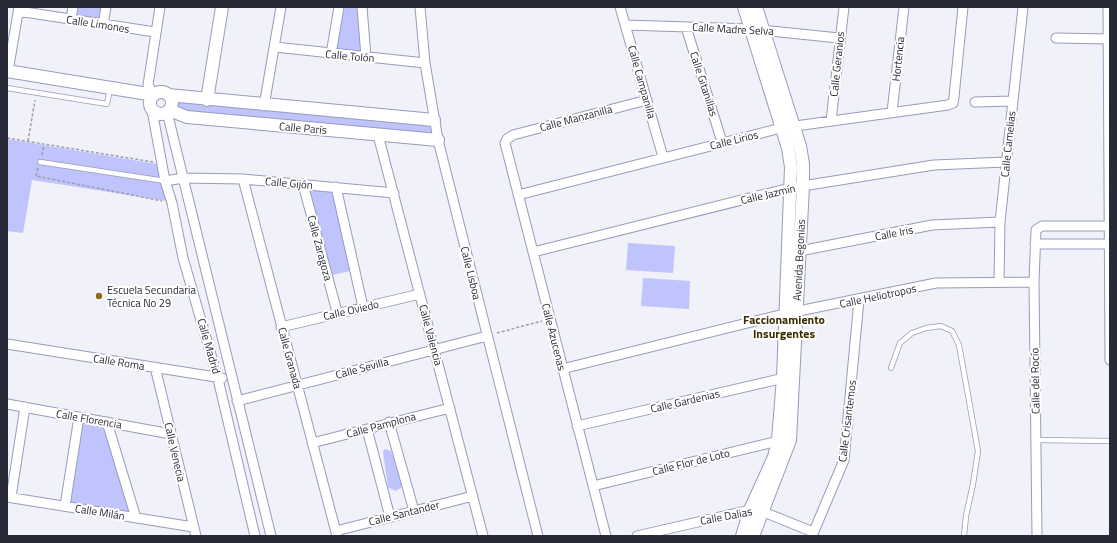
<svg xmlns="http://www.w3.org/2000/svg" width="1117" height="543" viewBox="0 0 1117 543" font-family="'Titillium Web',sans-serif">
	<rect width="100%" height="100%" fill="#f0f1f9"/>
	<path fill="#bfc4fc" d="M73 7H106L103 25 71 19Z
		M343 7H359L363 54 336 52Z
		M171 100 434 120 438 140 176 113Z
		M7 139 157 164 167 201 32 180 23 233 7 231Z
		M304 185 335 188 352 263 350 271 328 276Z
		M628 243 675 246 673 273 626 270Z
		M643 278 690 281 689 309 641 306Z
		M79 417 107 422 136 518 65 506Z
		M385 449 391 451 402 482 401 488 395 491 388 487 383 452Z"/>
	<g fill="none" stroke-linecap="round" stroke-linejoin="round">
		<defs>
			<path id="service" d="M7 88 107 104 110 89
				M40 162 165 181
				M891 368 900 343 912 333 926 328 941 326 952 331 959 345 978 451 973 484 966 516 964 536
				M1036 440 1110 441"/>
			<path id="minor" d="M362 7 366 57
				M420 7 425 63 438 140 538 536
				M620 7 663 157
				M1108 7 1110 360
				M18 11 155 32
				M71 19 73 7
				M103 25 106 7
				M625 25 751 29 839 38
				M686 27 722 142
				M1056 38 1109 39
				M275 47 425 63
				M331 54 339 7
				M8 71 19 7
				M154 95 148 85 160 7
				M975 102 1013 101
				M264 106 281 7
				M152 110 165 181 172 203 183 258 218 379 255 536
				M167 112 271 536
				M892 112 904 7
				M831 121 844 7
				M378 135 483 536
				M243 179 337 536
				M165 181 183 178 243 179 394 193
				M303 184 337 312
				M336 187 363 307
				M518 195 781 128 948 105 953 103 954 97 963 7
				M1035 244H1110
				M533 252 790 188 934 165 1006 162
				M795 252 932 225 1000 222
				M999 282 1000 222 1023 7
				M281 327 420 294
				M7 344 222 378
				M155 367 196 536
				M562 369 784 314 936 283 1034 282
				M237 401 487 336
				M7 404 171 434
				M107 422 136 518
				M389 422 414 511
				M577 426 788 377
				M367 429 390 517
				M312 443 450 408
				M593 486 782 440
				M7 497 193 527
				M11 497 25 407
				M65 506 79 417
				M336 531 473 496
				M606 536 505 143 507 139 513 135 647 100
				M637 536 750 510 761 511 813 532
				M812 536 844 460 859 300
				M1037 536 1034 282 1036 230 1042 226H1110"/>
			<path id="tertiary" d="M7 71 154 95
				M150 103a11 11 0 1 1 22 0a11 11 0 1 1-22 0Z
				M168 95 434 120
				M207 100 222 7
				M169 110 187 117 438 140
				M742 536 750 510 774 457 778 440 783 378 791 167 788 148 744 7
				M753 536 790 440 803 186V164L800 146 756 7"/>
		</defs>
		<use href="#service" stroke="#989bbc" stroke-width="6"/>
		<use href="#minor" stroke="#989bbc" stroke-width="11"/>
		<use href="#tertiary" stroke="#989bbc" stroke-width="14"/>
		<path stroke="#9d9ea9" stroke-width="1.5" stroke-dasharray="3 2" stroke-linecap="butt" d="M7 138 153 162
			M28 141 35 100
			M42 155 44 145
			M38 168 36 176 162 201
			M497 333 542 321"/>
		<use href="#service" stroke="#fff" stroke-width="4.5"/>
		<use href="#minor" stroke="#fff" stroke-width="9"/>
		<use href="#tertiary" stroke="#fff" stroke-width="12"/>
	</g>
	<circle fill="#8e6e12" stroke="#fff" stroke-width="1.5" cx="99" cy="296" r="4"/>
	<g text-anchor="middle" stroke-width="4" stroke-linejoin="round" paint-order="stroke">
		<g font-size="11" fill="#282a37" stroke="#fff">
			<text transform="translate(98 24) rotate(9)" y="4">Calle Limones</text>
			<text transform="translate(733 29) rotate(3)" y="4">Calle Madre Selva</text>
			<text transform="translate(350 56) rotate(5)" y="4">Calle Tolón</text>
			<text transform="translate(898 59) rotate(-84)" y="4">Hortencia</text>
			<text transform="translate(837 64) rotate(-84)" y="4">Calle Geranios</text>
			<text transform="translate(642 82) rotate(74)" y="4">Calle Campanilla</text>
			<text transform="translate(704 84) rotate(72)" y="4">Calle Gitanillas</text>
			<text transform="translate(576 118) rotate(-15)" y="4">Calle Manzanilla</text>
			<text transform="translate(303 128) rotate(5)" y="4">Calle París</text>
			<text transform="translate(734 140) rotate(-14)" y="4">Calle Lirios</text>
			<text transform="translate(1008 144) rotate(-84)" y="4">Calle Camelias</text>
			<text transform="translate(289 183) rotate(5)" y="4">Calle Gijón</text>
			<text transform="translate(768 194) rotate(-13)" y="4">Calle Jazmín</text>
			<text transform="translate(894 233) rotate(-11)" y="4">Calle Iris</text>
			<text transform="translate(320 248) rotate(75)" y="4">Calle Zaragoza</text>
			<text transform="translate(799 260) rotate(-87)" y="4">Avenida Begonias</text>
			<text transform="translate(471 273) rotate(76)" y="4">Calle Lisboa</text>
			<text transform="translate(878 296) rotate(-12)" y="4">Calle Heliotropos</text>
			<text transform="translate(351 310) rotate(-13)" y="4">Calle Oviedo</text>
			<text transform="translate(431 335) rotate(75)" y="4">Calle Valencia</text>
			<text transform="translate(554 337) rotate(76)" y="4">Calle Azucenas</text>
			<text transform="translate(209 346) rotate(74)" y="4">Calle Madrid</text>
			<text transform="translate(290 358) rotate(75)" y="4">Calle Granada</text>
			<text transform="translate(119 362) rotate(9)" y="4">Calle Roma</text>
			<text transform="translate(362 368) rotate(-15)" y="4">Calle Sevilla</text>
			<text transform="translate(1035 381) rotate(-91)" y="4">Calle del Rocío</text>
			<text transform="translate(685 401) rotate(-13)" y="4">Calle Gardenias</text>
			<text transform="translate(89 419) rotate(10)" y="4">Calle Florencia</text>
			<text transform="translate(847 421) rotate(-83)" y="4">Calle Crisantemos</text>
			<text transform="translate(381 425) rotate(-15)" y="4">Calle Pamplona</text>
			<text transform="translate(175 452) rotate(77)" y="4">Calle Venecia</text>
			<text transform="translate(691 462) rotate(-14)" y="4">Calle Flor de Loto</text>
			<text transform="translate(100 512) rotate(9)" y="4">Calle Milán</text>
			<text transform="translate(404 513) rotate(-14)" y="4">Calle Santander</text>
			<text transform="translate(726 516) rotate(-11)" y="4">Calle Dalias</text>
		</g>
		<g font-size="11" fill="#282a37" stroke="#fff" text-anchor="start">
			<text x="107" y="294">Escuela Secundaria<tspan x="107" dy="13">Técnica No 29</tspan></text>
		</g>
		<g font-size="12" font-weight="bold" fill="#3c2c02" stroke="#fff">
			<text x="784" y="324">Faccionamiento<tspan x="784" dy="14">Insurgentes</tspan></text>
		</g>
	</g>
	<rect width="1117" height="543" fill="none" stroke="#282a37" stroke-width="16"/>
</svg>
